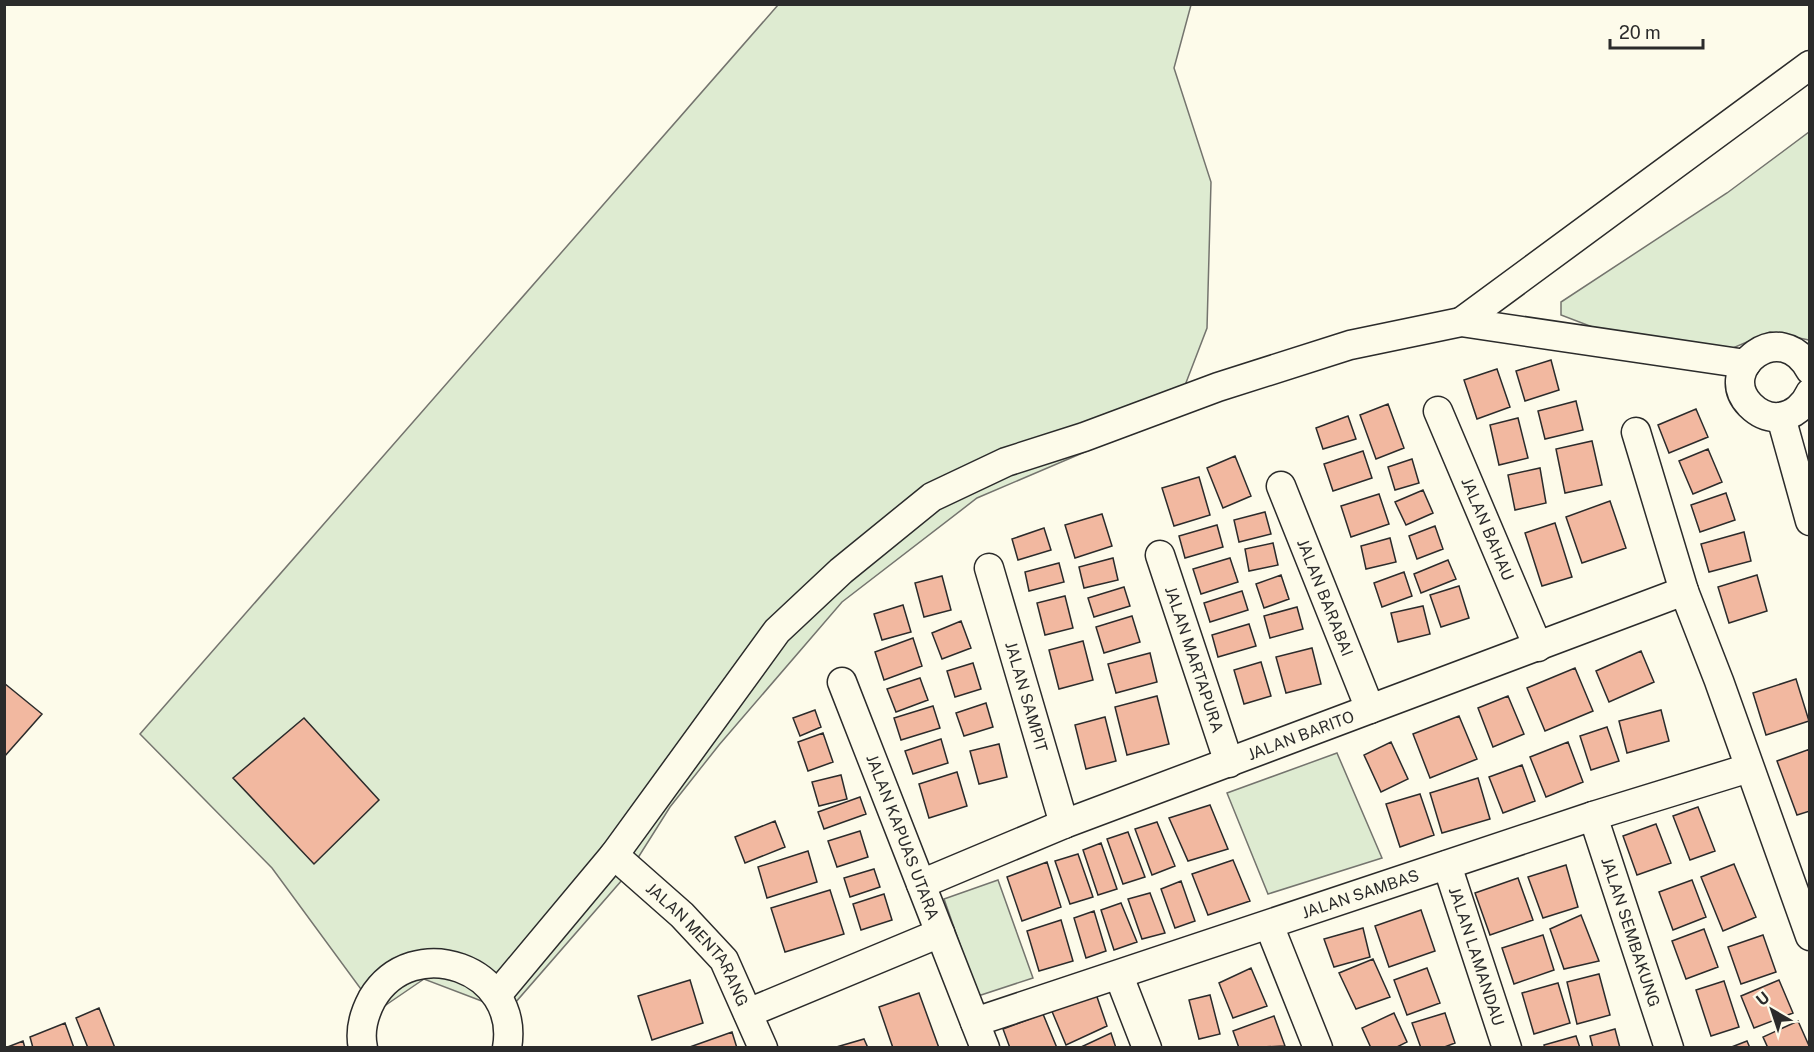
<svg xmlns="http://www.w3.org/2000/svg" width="1814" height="1052" viewBox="0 0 1814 1052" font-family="'Public Sans',sans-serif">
	<rect width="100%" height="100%" fill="#fdfbea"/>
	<path fill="#deebd1" stroke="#74746e" stroke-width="1.5" d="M778 5H1191L1174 68 1211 182 1207 328 1174 414 977 498 842 602 719 745 670 807 629 872 508 1011 424 979 377 1011 272 868 140 734Z
		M1809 132V340L1770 332 1733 348 1595 328 1561 315V302L1727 193Z
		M1337 753 1382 858 1268 894 1227 793Z
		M998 880 1033 978 978 996 944 899Z"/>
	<path fill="#f2b8a0" stroke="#2b2b2b" stroke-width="1.5" d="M1551 360 1559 390 1525 401 1516 371Z
		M1497 369 1510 407 1477 419 1464 380Z
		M1576 401 1583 430 1545 439 1538 411Z
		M1388 404 1404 448 1376 459 1360 415Z
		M1696 409 1708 437 1669 453 1658 425Z
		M1348 416 1356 439 1323 449 1316 428Z
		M1518 418 1528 458 1499 465 1490 425Z
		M1592 441 1602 485 1565 493 1556 449Z
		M1708 449 1722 482 1693 494 1679 461Z
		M1363 451 1372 478 1333 491 1324 464Z
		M1235 456 1251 496 1223 508 1207 468Z
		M1412 459 1419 483 1395 490 1388 467Z
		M1540 468 1546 503 1515 510 1508 475Z
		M1199 477 1210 515 1174 526 1162 488Z
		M1423 490 1433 513 1406 525 1395 502Z
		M1726 493 1735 520 1700 532 1691 505Z
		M1379 494 1389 524 1351 537 1341 506Z
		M1610 501 1626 548 1582 563 1566 517Z
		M1265 512 1271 534 1239 542 1234 520Z
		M1102 514 1112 546 1075 558 1065 525Z
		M1555 523 1572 577 1542 586 1525 533Z
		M1217 525 1223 547 1185 558 1179 536Z
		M1435 526 1443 549 1417 559 1409 536Z
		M1044 528 1051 550 1018 560 1012 539Z
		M1744 532 1751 561 1709 572 1701 544Z
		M1390 538 1396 562 1366 569 1361 546Z
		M1273 543 1278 565 1249 571 1245 549Z
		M1113 558 1118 580 1084 588 1079 567Z
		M1230 558 1238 582 1201 594 1193 569Z
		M1448 560 1456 579 1421 593 1414 574Z
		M1059 563 1064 582 1029 591 1025 572Z
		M1404 572 1412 596 1382 607 1374 583Z
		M1281 575 1289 599 1264 608 1256 584Z
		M1757 575 1767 611 1729 623 1718 587Z
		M942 576 951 610 924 617 915 583Z
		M1459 586 1469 618 1441 627 1430 595Z
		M1124 587 1130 606 1094 617 1088 598Z
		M1242 591 1248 610 1210 622 1204 603Z
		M1065 596 1073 628 1045 635 1037 603Z
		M903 605 911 632 882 640 874 614Z
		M1423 606 1430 634 1398 642 1391 613Z
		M1297 607 1303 629 1270 638 1264 616Z
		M1132 616 1140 642 1104 653 1096 627Z
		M961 621 971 648 942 659 932 633Z
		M1249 624 1256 646 1218 657 1212 635Z
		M913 638 922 666 884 680 875 652Z
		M1083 641 1093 680 1059 689 1049 650Z
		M1312 648 1321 684 1286 693 1276 657Z
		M1641 651 1654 682 1609 702 1596 671Z
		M1150 653 1157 682 1116 693 1108 664Z
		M1261 662 1271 696 1244 704 1234 670Z
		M973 663 981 689 955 697 947 671Z
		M1575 668 1593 711 1545 731 1527 688Z
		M920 678 928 700 896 712 887 689Z
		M1796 679 1809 721 1766 735 1753 693Z
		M4 683 42 714 4 757Z
		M1157 696 1169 744 1127 755 1115 707Z
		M1508 696 1524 734 1493 747 1478 708Z
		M986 703 993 727 964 736 956 713Z
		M933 706 940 728 901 740 894 718Z
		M815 710 821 727 800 736 793 718Z
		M1661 710 1669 741 1627 753 1619 721Z
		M1459 716 1477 759 1430 778 1413 734Z
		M1105 717 1116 761 1086 769 1075 725Z
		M304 718 379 800 314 864 233 778Z
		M1607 727 1619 761 1591 770 1580 736Z
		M823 733 833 762 808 771 798 742Z
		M941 739 948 763 913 774 905 751Z
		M1391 742 1408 779 1381 792 1364 755Z
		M1568 742 1583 782 1546 797 1530 757Z
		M999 744 1007 777 979 784 970 751Z
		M1810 749V811L1797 815 1777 761Z
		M1522 765 1535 801 1503 813 1489 777Z
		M957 772 967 806 929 818 919 784Z
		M841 775 847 799 819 806 812 782Z
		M1478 778 1490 819 1442 833 1430 793Z
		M1420 794 1434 835 1400 847 1386 804Z
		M860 797 866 814 824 829 818 812Z
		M1210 805 1228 849 1188 861 1169 818Z
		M1698 807 1715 851 1690 860 1673 816Z
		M775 821 785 847 745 863 735 837Z
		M1157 822 1175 866 1152 875 1135 829Z
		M1656 824 1671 863 1637 875 1623 836Z
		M860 831 868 857 837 867 828 841Z
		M1128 832 1145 877 1123 884 1107 839Z
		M1101 843 1117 889 1098 895 1083 850Z
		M808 851 817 882 767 898 758 867Z
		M1078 854 1093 897 1070 904 1055 861Z
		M1233 860 1250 901 1208 915 1192 874Z
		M1047 862 1061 907 1022 921 1007 877Z
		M1734 864 1756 917 1723 931 1701 877Z
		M1566 865 1578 907 1543 918 1528 877Z
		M874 869 880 887 850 897 844 878Z
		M1518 878 1533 920 1490 935 1475 893Z
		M1692 880 1706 917 1673 930 1659 892Z
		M1181 881 1195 921 1175 928 1161 889Z
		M830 890 844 934 785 952 771 908Z
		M1150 893 1165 933 1142 939 1128 899Z
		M884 894 892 920 861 930 853 904Z
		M1121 903 1137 942 1114 950 1101 910Z
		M1421 910 1435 951 1389 967 1375 926Z
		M1094 911 1106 951 1086 958 1074 918Z
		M1581 915 1599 961 1564 969 1550 929Z
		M1061 920 1073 961 1039 971 1027 931Z
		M1363 928 1370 957 1334 967 1324 939Z
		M1704 929 1718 967 1686 979 1672 941Z
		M1543 935 1554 970 1514 984 1502 948Z
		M1763 935 1776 972 1741 984 1728 947Z
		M1373 959 1390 997 1356 1009 1339 973Z
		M1251 968 1267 1006 1233 1018 1219 983Z
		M1427 968 1440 1003 1407 1015 1394 980Z
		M1599 974 1610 1015 1577 1024 1567 982Z
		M690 980 703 1023 652 1040 638 996Z
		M1779 980 1793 1013 1754 1028 1741 996Z
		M1724 981 1739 1027 1711 1036 1696 990Z
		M1558 983 1570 1023 1534 1034 1522 993Z
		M919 993 939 1048H893L879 1007Z
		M1096 994 1107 1026 1066 1045 1051 1009Z
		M1210 995 1220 1034 1199 1039 1189 1000Z
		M99 1008 115 1048H88L76 1018Z
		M1394 1013 1407 1042 1395 1048H1371L1362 1028Z
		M1445 1013 1455 1043 1442 1048H1421L1412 1023Z
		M1043 1014 1057 1048H1010L1003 1029Z
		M1274 1016 1285 1046 1239 1048 1233 1031Z
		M1798 1021 1810 1048H1768L1763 1037Z
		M65 1023 74 1048H33L30 1037Z
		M1615 1029 1620 1048H1593L1590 1036Z
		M732 1032 737 1048H687Z
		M1111 1033 1116 1048H1079Z
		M1576 1036 1580 1048H1545L1544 1045Z
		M864 1039 868 1048H833Z
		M23 1041 25 1048H5Z
		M1747 1041 1750 1048H1729Z"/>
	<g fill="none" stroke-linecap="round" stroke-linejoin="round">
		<defs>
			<g id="minor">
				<path d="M1461 322 1810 65"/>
				<path d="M1810 370C1781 316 1715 369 1750 405 1758 413 1768 418 1779 417 1793 416 1805 405 1810 393"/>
				<path id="s1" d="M1438 411 1538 647"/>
				<path d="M1781 417 1810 521"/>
				<path d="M1636 432 1684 591 1719 681 1810 936"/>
				<path id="s2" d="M1281 486 1370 709"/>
				<path id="s3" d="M1160 555 1229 763"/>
				<path id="s4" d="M989 568 1064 824"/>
				<path id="s5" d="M1593 816 1669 1048"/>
				<path id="s6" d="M614 855 682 915 724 960 763 1048"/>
				<path id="s7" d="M1447 865 1507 1048"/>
				<path id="s8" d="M921 884 1064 824 1684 591"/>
				<path d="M1269 925 1318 1048"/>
				<path d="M940 933 985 1048"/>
				<path d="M1119 976 1147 1048"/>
				<path d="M497 995 614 855 777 631 841 571 932 497 1006 462 1084 437 1218 387 1350 345 1461 322 1746 364"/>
				<path d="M748 1013 940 933 842 682"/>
				<path id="s9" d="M975 1022 1593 816 1749 768"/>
				<path d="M363 1048C359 1030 364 1014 372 999 413 930 521 969 507 1048"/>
			</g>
		</defs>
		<use href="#minor" stroke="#2b2b2b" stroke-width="31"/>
		<use href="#minor" stroke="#fdfbea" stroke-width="28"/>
	</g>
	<g text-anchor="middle" stroke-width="4.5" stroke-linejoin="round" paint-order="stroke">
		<g font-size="16" fill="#2b2b2b" stroke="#fdfbea">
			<text dy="6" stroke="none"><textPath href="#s1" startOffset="128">JALAN BAHAU</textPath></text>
			<text dy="6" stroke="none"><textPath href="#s2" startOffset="120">JALAN BARABAI</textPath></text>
			<text dy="6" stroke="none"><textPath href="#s3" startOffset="110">JALAN MARTAPURA</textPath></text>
			<text dy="6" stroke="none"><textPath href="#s4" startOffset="134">JALAN SAMPIT</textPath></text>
			<text dy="6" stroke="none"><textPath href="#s8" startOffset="408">JALAN BARITO</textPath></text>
			<text transform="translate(903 837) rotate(69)" y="6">JALAN KAPUAS UTARA</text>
			<text dy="6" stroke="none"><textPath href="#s9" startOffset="406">JALAN SAMBAS</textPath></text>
			<text dy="6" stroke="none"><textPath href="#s5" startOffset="122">JALAN SEMBAKUNG</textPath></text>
			<text dy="6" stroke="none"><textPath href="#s6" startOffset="124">JALAN MENTARANG</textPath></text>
			<text dy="6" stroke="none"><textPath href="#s7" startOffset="96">JALAN LAMANDAU</textPath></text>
		</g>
	</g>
	<rect width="1814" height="1052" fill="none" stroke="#2b2b2b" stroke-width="12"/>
	<g transform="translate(1772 1010) rotate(321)" stroke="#fdfbea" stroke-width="4.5" paint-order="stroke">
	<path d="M0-4.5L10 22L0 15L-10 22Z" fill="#2b2b2b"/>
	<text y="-9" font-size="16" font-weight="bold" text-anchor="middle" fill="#2b2b2b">U</text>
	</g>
	<path d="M1610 39v9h93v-9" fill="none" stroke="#2b2b2b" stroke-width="3"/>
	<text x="1619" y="39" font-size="18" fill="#2b2b2b" stroke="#fdfbea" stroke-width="4.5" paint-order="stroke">20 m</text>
</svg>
